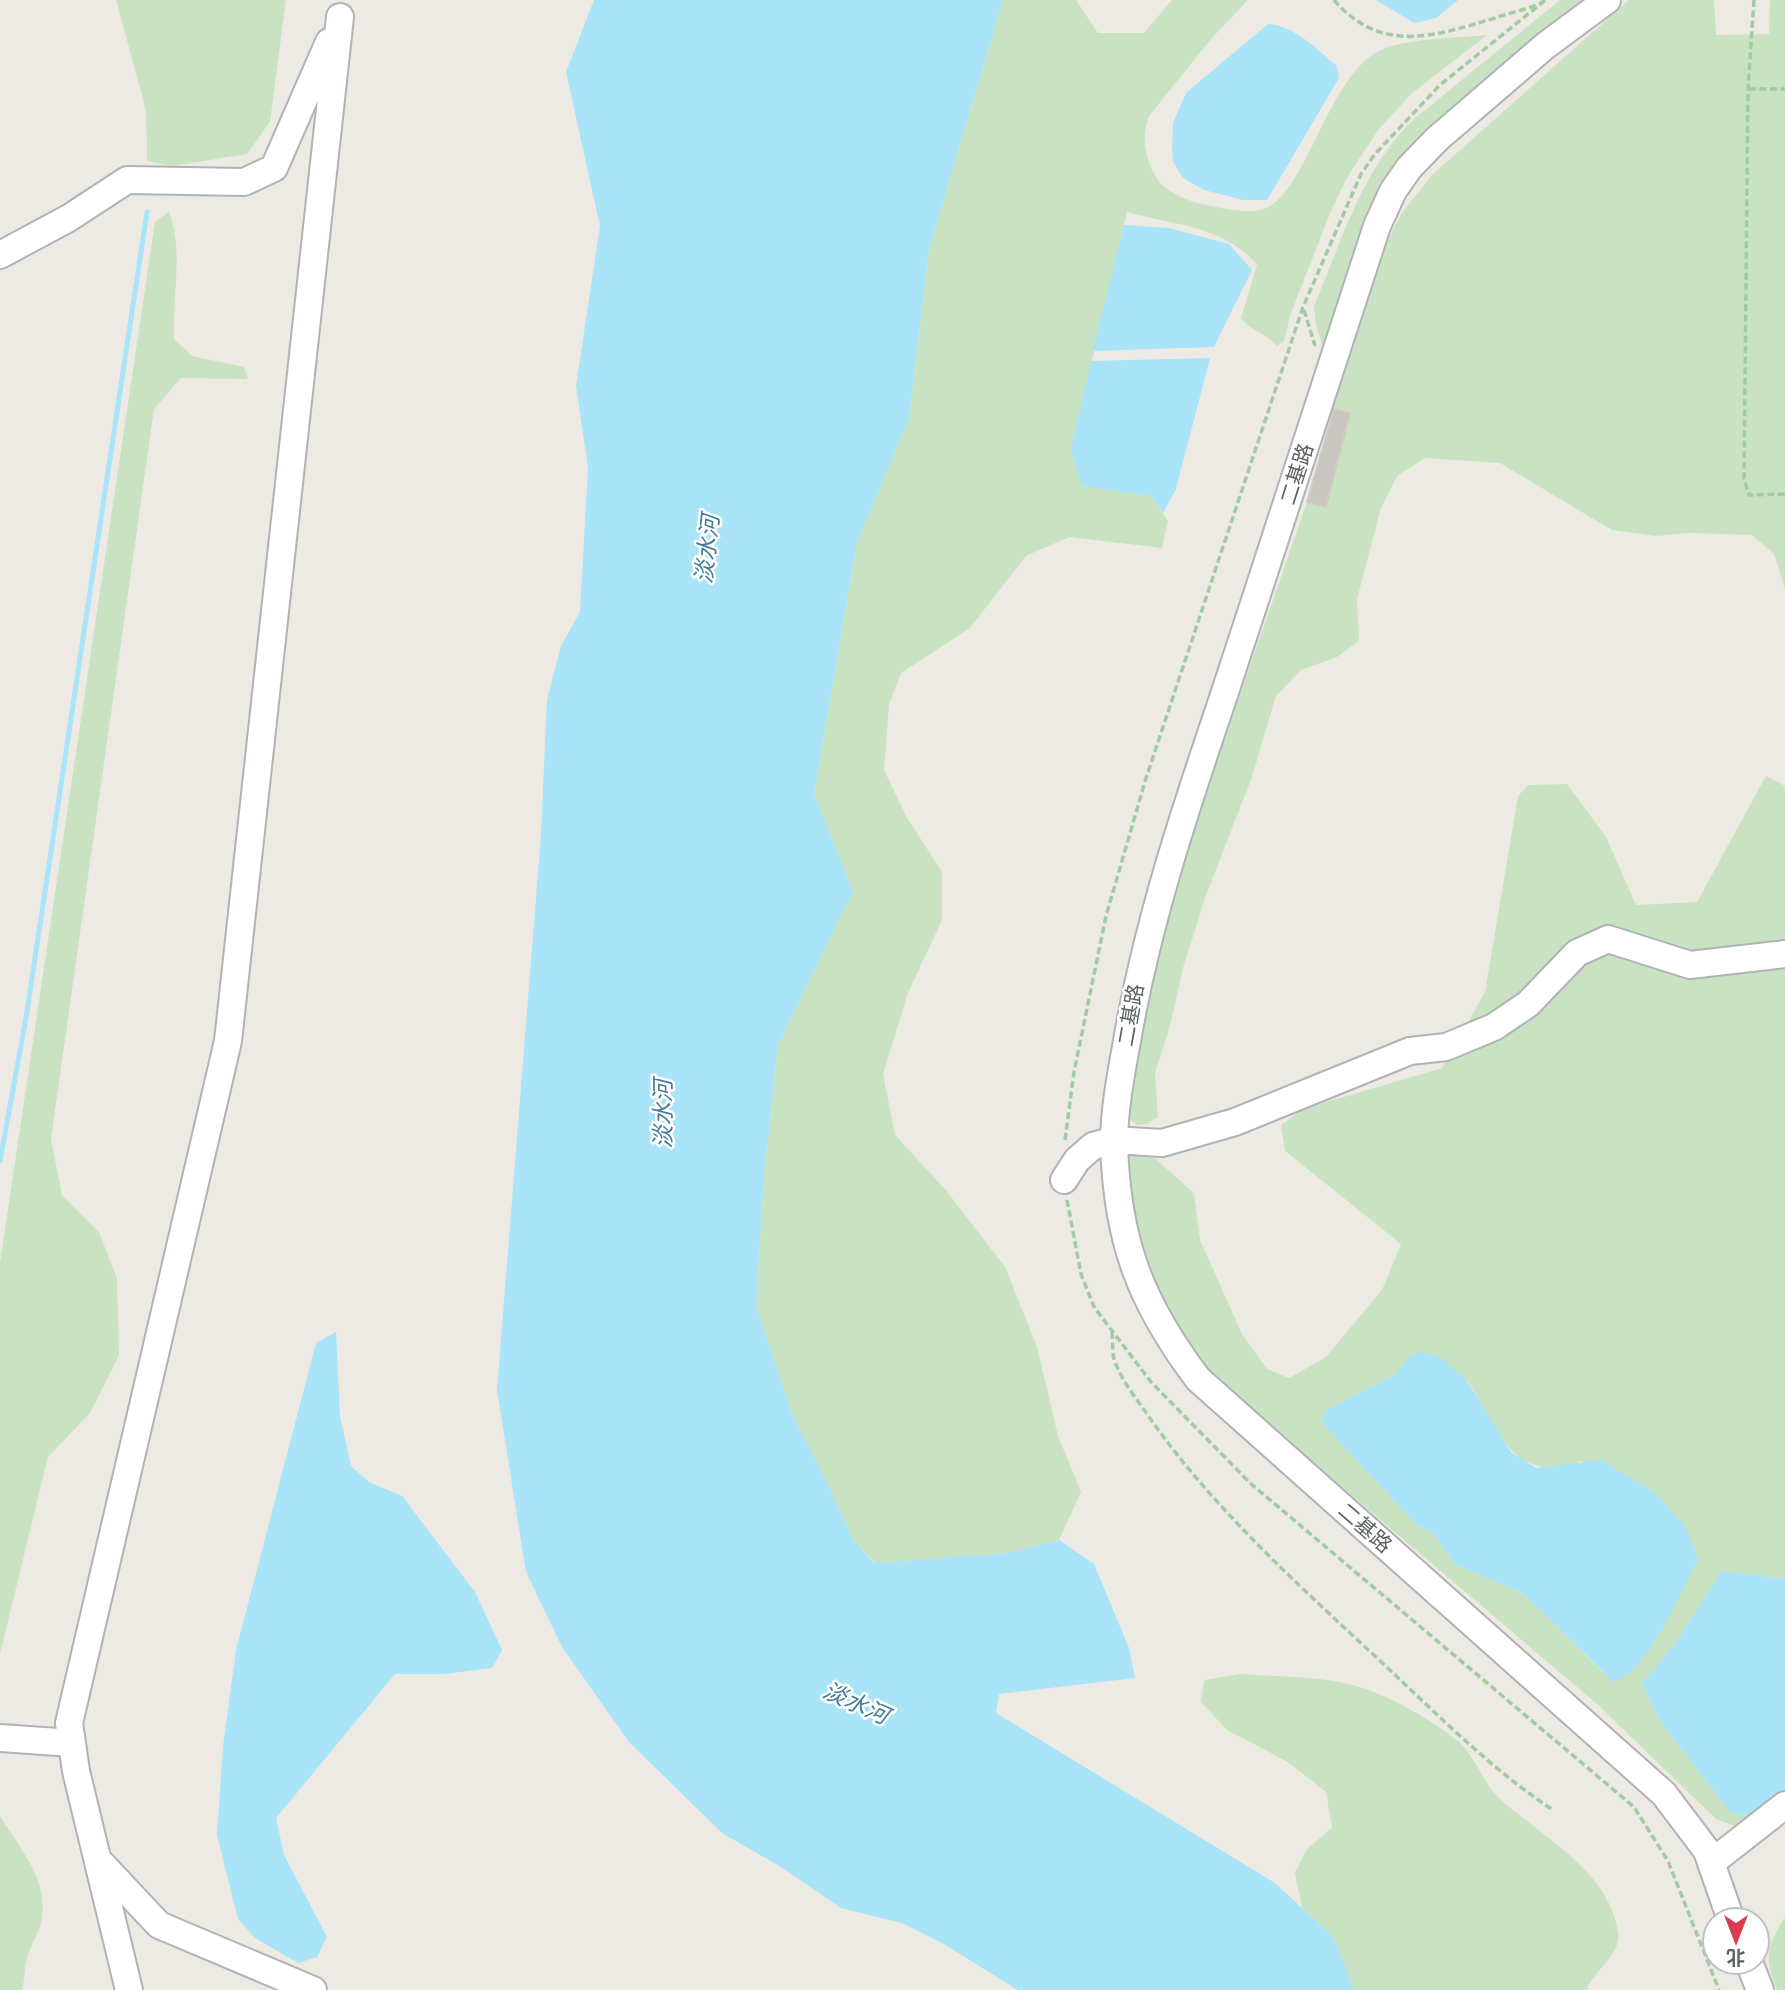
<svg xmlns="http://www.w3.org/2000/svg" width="1785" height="1990" viewBox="0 0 1785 1990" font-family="'Titillium Web','Noto Sans SC',sans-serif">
	<rect width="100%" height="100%" fill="#edeae4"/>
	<path fill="#c9e3c2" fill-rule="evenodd" d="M116 0H286L270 122 247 154 172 166 147 161 146 110Z
		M1003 0H1076L1098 33H1144L1172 0H1248L1211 39 1149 116C1141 137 1145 159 1156 177 1165 193 1193 203 1211 206 1226 209 1248 214 1264 209 1306 194 1327 80 1377 52 1402 38 1458 38 1487 35L1411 94 1378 130 1348 176 1331 211 1291 313 1284 341 1277 346C1262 330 1253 333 1241 318L1257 265C1225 226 1173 225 1127 212L1071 449 1082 486 1151 496 1168 521 1162 548 1069 537 1026 556 970 628 901 673 889 704 884 770 906 816 942 872V920L908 993 883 1074 895 1135 945 1189 1005 1267 1037 1347 1058 1436 1081 1492 1059 1540 1008 1553 875 1563 852 1538 830 1488 792 1414 756 1305 764 1176 778 1045 853 891 814 794 857 542 909 419 929 249Z
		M1560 0H1587L1419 146 1324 348 1316 326 1314 306C1342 241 1362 168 1414 119Z
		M1629 0H1714L1716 35 1769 34 1770 0H1785V589L1774 554 1752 535 1689 533 1656 536 1612 530 1500 463 1425 458 1397 476 1381 508 1357 599 1359 641 1337 657 1301 670 1276 696 1252 777 1205 898 1183 968 1169 1030 1155 1073 1158 1117 1147 1124 1137 1125 1124 1113 1169 900 1307 502 1326 506 1350 413 1332 408 1367 284 1401 214 1433 174Z
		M169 212C184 250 172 298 174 339L192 356 244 367 248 379 181 378 154 409 51 1139 62 1195 99 1232 117 1279 119 1355 90 1413 48 1457 0 1654V1263L155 222Z
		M1766 776 1785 786V1579L1722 1571 1676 1642 1642 1684 1659 1719 1730 1812 1750 1817 1740 1828 1716 1819 1598 1705 1202 1368 1161 1310 1137 1244 1129 1157 1150 1154 1194 1193 1200 1240 1242 1334 1267 1369 1289 1378 1326 1357 1382 1290 1401 1244 1285 1151 1281 1125 1303 1109 1442 1068 1485 992 1518 796 1528 785 1567 784 1606 837 1636 905 1697 902ZM1396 1374 1468 1381C1497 1428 1513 1487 1581 1461L1698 1559 1682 1588 1604 1673 1522 1593 1455 1564 1433 1533 1418 1526 1321 1422 1325 1411Z
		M1241 1674C1278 1677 1328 1676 1363 1688 1392 1697 1437 1723 1460 1743 1476 1758 1483 1784 1500 1799 1542 1837 1608 1870 1618 1931 1622 1956 1594 1969 1587 1990H1354L1334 1938 1302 1908 1295 1873 1307 1849 1332 1828 1326 1792 1288 1762 1227 1730 1201 1702 1204 1680Z
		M0 1816C19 1847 48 1879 42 1918 40 1933 30 1944 27 1958 24 1969 25 1979 22 1990H0Z
		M1785 1917V1990H1777C1764 1956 1766 1948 1785 1917Z"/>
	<path fill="#a9e4f8" d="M594 0H1003L929 249 909 419 857 542 814 794 853 891 778 1045 764 1176 756 1305 792 1414 830 1488 852 1538 874 1563 1008 1553 1059 1540 1094 1564 1129 1648 1135 1678 999 1694 996 1713 1275 1883 1334 1938 1354 1990H1018L942 1943 902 1923 841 1908 781 1867 722 1833 629 1742 562 1647 526 1572 497 1390 541 835 547 700 561 646 580 612 588 468 576 386 600 226 566 72Z
		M1376 0H1458L1436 18 1414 23Z
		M1268 24C1296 26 1316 49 1337 66L1339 78 1267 200H1243L1204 190 1183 178 1173 162 1172 149 1173 123 1186 93Z
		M1124 225 1169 228 1229 244 1252 270 1214 347 1093 351Z
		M1210 358 1176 489 1163 513 1151 496 1081 486 1071 449 1091 361Z
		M336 1332 340 1416 351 1466 369 1482 402 1496 475 1592 502 1650 492 1668 444 1674H395L276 1818 284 1855 327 1937 317 1957 298 1963 255 1938 238 1919 217 1835 223 1747 236 1650 316 1343Z
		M1419 1352 1439 1356 1467 1381 1511 1452 1536 1468 1601 1460 1655 1493 1685 1526 1698 1559C1680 1592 1650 1669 1614 1682L1522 1593 1455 1564 1433 1533 1418 1526 1321 1422 1325 1411 1396 1374 1409 1357Z
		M1722 1571 1785 1579V1793L1750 1817 1730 1812 1659 1719 1642 1684 1676 1642Z"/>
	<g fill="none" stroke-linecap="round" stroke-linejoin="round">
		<path stroke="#a9e4f8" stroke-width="5" d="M0 1161 26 1018 147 212"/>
	</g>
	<path fill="#c9c5c0" stroke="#d2cac3" stroke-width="2" d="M1334 409 1350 413 1326 507 1307 502Z"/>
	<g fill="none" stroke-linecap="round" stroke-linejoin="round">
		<defs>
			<path id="minor" d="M1607 0 1545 46 1437 139 1409 168 1393 191 1377 226C1325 385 1274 543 1222 701 1184 813 1147 924 1127 1041 1121 1074 1114 1110 1114 1144 1117 1241 1140 1302 1198 1379L1664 1794 1707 1851 1731 1920
				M0 255 69 218 127 180 244 182 274 168 329 42
				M1064 1180 1077 1160 1093 1146 1114 1140 1162 1143 1235 1122 1410 1051 1446 1047 1494 1027 1528 1004 1577 953 1608 939 1690 965 1785 954
				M0 1738 72 1743
				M98 1860 159 1925 313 1990
				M1711 1863 1785 1805
				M1749 1962 1760 1990
				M129 1990 76 1771 69 1723 228 1041 340 17"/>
		</defs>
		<use href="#minor" stroke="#afb3b5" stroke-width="30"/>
		<path stroke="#a1cba4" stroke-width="3.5" stroke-dasharray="7 3.5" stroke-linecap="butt" d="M1334 0C1382 55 1435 36 1495 18 1511 12 1532 9 1546 0
			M1754 0 1748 89 1744 479 1749 495 1785 494
			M1749 89H1785
			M1304 310 1315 346
			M1065 1140 1074 1072 1106 916 1146 778 1303 307 1361 174 1375 154 1440 85 1543 2
			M1067 1200 1081 1274 1094 1307 1151 1382 1250 1483 1634 1807 1668 1861 1719 1990
			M1112 1332C1113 1341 1112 1351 1114 1359 1120 1378 1135 1397 1147 1414 1210 1505 1295 1582 1376 1657 1433 1710 1488 1767 1553 1810"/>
		<use href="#minor" stroke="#fff" stroke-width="26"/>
	</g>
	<g text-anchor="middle" stroke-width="5" stroke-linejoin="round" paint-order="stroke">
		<g font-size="21" fill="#5c6163" stroke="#fff">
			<text transform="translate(1297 474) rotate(-72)" y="7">二基路</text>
			<text transform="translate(1131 1015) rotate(-80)" y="7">二基路</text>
			<text transform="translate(1365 1528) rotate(41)" y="7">二基路</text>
		</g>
		<g font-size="23" font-style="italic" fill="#427c98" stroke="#fff">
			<text transform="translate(707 549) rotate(-84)" y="8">淡水河</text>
			<text transform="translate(663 1114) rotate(-90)" y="8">淡水河</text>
			<text transform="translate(856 1703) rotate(24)" y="8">淡水河</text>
		</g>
	</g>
	<g transform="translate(1736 1941) rotate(180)"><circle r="33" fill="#ffffff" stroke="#bec0c1" stroke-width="2"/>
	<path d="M0-5L12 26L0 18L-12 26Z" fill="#db3c4e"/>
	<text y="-10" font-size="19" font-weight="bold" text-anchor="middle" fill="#5c6163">北</text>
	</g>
</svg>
